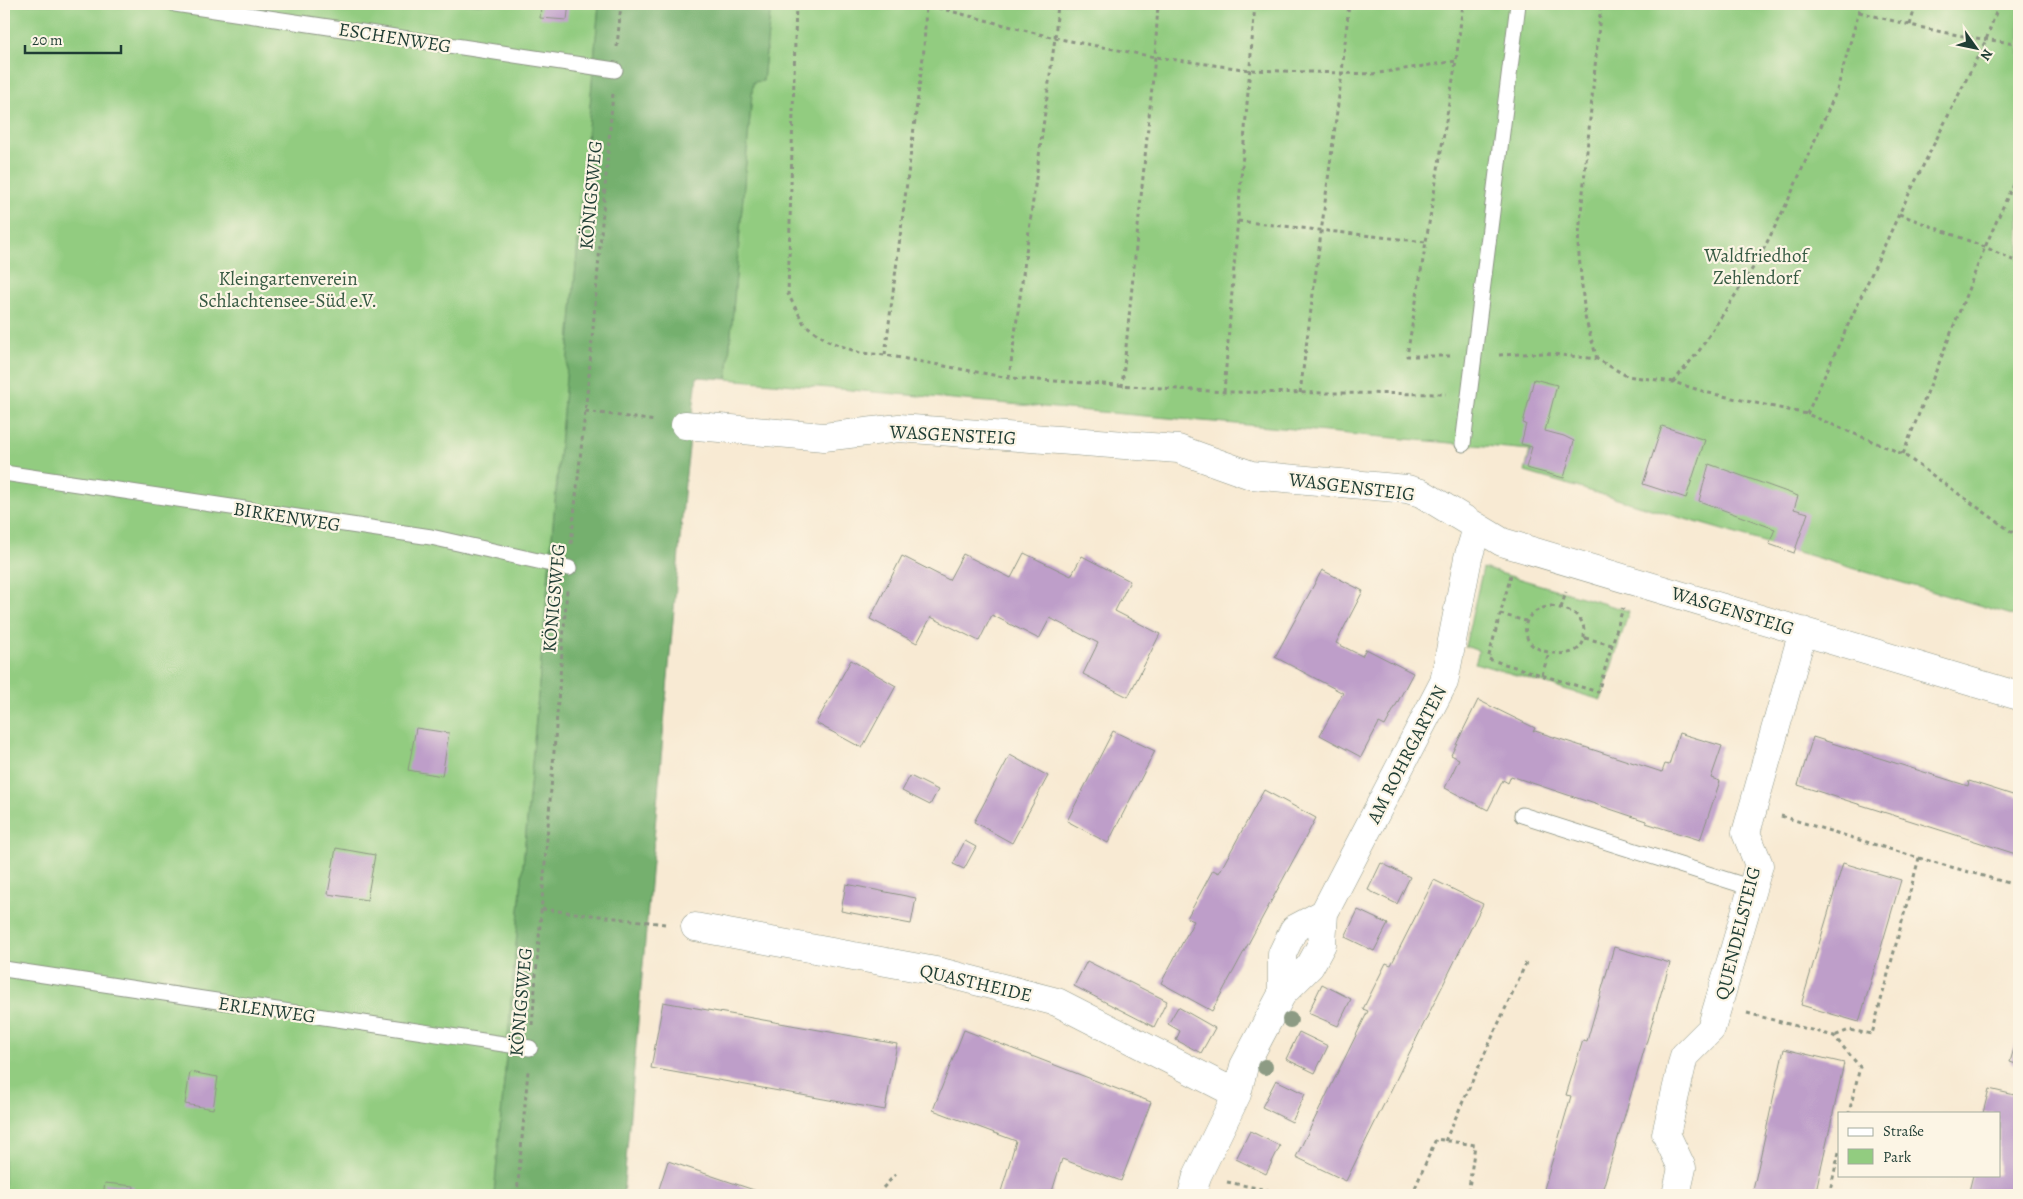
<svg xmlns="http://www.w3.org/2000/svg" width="2023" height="1199" viewBox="0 0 2023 1199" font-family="Alegreya,serif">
	<rect width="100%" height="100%" fill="#fcf5e5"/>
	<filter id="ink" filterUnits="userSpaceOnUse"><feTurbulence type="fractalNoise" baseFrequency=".02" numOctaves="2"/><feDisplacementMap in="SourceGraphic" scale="10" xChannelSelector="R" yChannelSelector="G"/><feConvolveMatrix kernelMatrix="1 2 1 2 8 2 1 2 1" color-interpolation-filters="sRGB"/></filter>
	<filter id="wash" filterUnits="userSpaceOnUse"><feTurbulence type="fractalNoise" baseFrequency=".0096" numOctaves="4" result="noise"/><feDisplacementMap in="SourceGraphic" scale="20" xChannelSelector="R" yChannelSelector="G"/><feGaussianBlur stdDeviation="1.12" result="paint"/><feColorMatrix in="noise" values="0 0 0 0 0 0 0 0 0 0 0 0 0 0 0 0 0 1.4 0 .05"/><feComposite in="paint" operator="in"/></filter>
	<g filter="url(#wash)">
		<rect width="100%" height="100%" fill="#f8ead3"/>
		<path fill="#92cc80" stroke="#58845a" d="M4 4H599L494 1195H4Z
			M771 4H2019V617L1525 472 1530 450 727 379 753 82 763 81Z
			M1483 568 1629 611 1601 700 1475 663 1479 651 1465 646Z"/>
		<path fill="#75b06e" stroke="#4a7651" d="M599 4H771L763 81 753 82 727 379 697 377 685 483 623 1195H494Z"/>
		<g id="blocks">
			<path fill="#be9ec9" d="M541 4H569L567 20 540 18Z
				M1534 379 1557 385 1545 431 1564 436 1574 441 1564 478 1526 468 1532 447 1521 444 1526 424 1523 423Z
				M1662 426 1705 440 1686 498 1643 484Z
				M1709 464 1798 496 1794 509 1808 513 1794 553 1769 544 1775 529 1699 501Z
				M1024 553 1071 576 1082 556 1130 581 1115 611 1160 634 1128 697 1083 674 1098 643 1050 618 1039 639 992 615 979 641 931 617 917 643 870 619 902 556 949 580 963 554 1011 578Z
				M1322 570 1363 591 1336 643 1362 656 1366 649 1413 673 1385 726 1379 723 1361 757 1320 735 1343 693 1275 657Z
				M851 660 896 686 862 748 816 723Z
				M1478 700 1535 728 1533 732 1535 731 1662 772 1665 764 1669 765 1679 733 1722 746 1711 778 1720 781 1700 840 1646 823V821L1511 776 1508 783 1503 780 1488 810 1445 788 1459 759 1451 755Z
				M416 728 449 733 442 776 408 770Z
				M1113 731 1155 751 1108 843 1067 821Z
				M1813 737 1968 786 1969 781 2019 797V855L1798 785Z
				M1010 755 1048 776 1012 843 974 822Z
				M910 776 938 790 930 805 902 791Z
				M1264 790 1316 818 1212 1011 1161 983 1194 921 1187 918 1213 870 1219 873Z
				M965 841 976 847 964 869 953 864Z
				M336 848 375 855 367 900 328 894Z
				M1381 863 1410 877 1397 904 1368 890Z
				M1843 863 1901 880 1859 1022 1801 1005Z
				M1434 880 1483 904 1346 1181 1296 1157 1368 1011 1363 1009 1386 963 1391 965Z
				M846 884 916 898 911 924 841 911Z
				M1358 910 1388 924 1374 951 1345 937Z
				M1614 947 1670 963 1601 1195H1566L1544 1189 1571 1096 1566 1095 1583 1040 1587 1041Z
				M1087 961 1167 1001 1154 1027 1074 986Z
				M1322 984 1351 999 1338 1026 1308 1013Z
				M663 1002 897 1044 885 1110 651 1068Z
				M1178 1007 1215 1028 1201 1053 1176 1040 1180 1031 1168 1024Z
				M964 1030 1151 1102 1121 1181 1062 1159 1051 1195H1000L1016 1141 933 1110Z
				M1299 1032 1328 1046 1315 1073 1286 1059Z
				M2019 1032V1065L2010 1062Z
				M1784 1049 1844 1063 1827 1141 1815 1195H1752Z
				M190 1072 218 1077 213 1109 185 1104Z
				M1276 1080 1305 1094 1292 1122 1262 1107Z
				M1989 1089 2019 1096V1195H1968L1973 1175H1999V1113H1983Z
				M1250 1131 1280 1146 1266 1174 1236 1159Z
				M668 1161 736 1184 769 1195H657Z
				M105 1183 134 1186 133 1195H103Z"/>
		</g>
	</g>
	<g filter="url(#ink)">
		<use href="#blocks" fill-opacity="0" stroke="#8c9484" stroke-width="1"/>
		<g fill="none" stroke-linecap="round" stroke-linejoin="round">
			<defs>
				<path id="service" d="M175 4 615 70
					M1463 444 1518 4
					M4 473 431 537 569 568
					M1522 815 1752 888
					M4 969 530 1048"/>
				<path id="minor" d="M685 425 824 437 899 428 1178 449 1251 475 1407 489 1421 493 1502 542 2019 696
					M695 927 941 972 1057 1002 1237 1094
					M1282 994V954L1294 929 1324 913
					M1192 1195 1197 1176 1237 1094 1244 1066 1282 994 1310 966 1322 944 1324 913 1444 682 1468 558 1477 528
					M1676 1195 1682 1168 1666 1134 1684 1056 1711 1029 1759 865 1746 833 1803 631"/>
			</defs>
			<use href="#service" stroke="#8c9484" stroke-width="17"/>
			<use href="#minor" stroke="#8c9484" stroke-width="29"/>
			<path stroke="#8c9484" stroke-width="3" stroke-dasharray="4 4" stroke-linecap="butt" d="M796 4 788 294 804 324 828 341 860 353 885 355 1009 378 1224 392 1446 394
				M923 4 1055 38 1155 57 1250 70 1372 74 1456 61
				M1859 12C1912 26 1965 39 2019 43
				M1910 25 1916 4
				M617 47 621 4
				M1899 214 1985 247 2019 263
				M1238 221 1426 242
				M885 355 924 49 926 4
				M1499 355 1543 353 1597 359 1627 376 1673 382 1709 393 1807 414 1903 454 2019 537
				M1450 356H1407L1456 61 1463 4
				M1597 359 1585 317 1578 245 1601 4
				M1009 378 1055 38 1058 4
				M1673 382 1699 351 1758 260 1787 203 1837 90 1861 4
				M1122 387 1155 57 1158 4
				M1224 392 1255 4
				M1300 393 1342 73 1349 4
				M585 411 656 421
				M1807 414 1899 214 1986 40 1999 4
				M1903 454 1985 247 2019 171
				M2015 536 2019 524
				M571 544 589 375 613 93
				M1511 575 1488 659 1598 692 1623 608
				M1551 606C1560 608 1573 610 1579 618 1583 622 1584 627 1584 632 1586 656 1561 656 1544 651 1536 648 1529 645 1527 637 1521 618 1534 609 1551 606Z
				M1561 608 1566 592
				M1500 614 1526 621
				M1585 638 1612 645
				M1542 675 1549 652
				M1781 816 1919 858 1872 1034 1849 1030 1834 1036
				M1919 858 2019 886
				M542 909 665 924
				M1747 1013 1834 1036 1860 1067 1849 1113
				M532 1025 567 590
				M1445 1141 1526 963
				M1227 1182 1292 1195
				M517 1195 528 1071
				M880 1195 881 1190 896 1174
				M1412 1195 1436 1139 1475 1145 1468 1195
				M1829 1195 1839 1152"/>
			<use href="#service" stroke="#fff" stroke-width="15"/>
			<use href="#minor" stroke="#fff" stroke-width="28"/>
		</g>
		<g fill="#8d9b84">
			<circle cx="1290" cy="1020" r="8"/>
			<circle cx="1265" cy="1067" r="8"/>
		</g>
	</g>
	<g text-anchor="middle" stroke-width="4.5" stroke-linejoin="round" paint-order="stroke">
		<g font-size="19" fill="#1f3d34" stroke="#fcf5e5">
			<text transform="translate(395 37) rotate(9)" y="7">ESCHENWEG</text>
			<text transform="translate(590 195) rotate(-85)" y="7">KÖNIGSWEG</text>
			<text transform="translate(953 434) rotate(3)" y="7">WASGENSTEIG</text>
			<text transform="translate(1352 486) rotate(7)" y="7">WASGENSTEIG</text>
			<text transform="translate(287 516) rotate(9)" y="7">BIRKENWEG</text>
			<text transform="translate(553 598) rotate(-85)" y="7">KÖNIGSWEG</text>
			<text transform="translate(1733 610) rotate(17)" y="7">WASGENSTEIG</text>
			<text transform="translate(1406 754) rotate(-63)" y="7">AM ROHRGARTEN</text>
			<text transform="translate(1737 933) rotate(-76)" y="7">QUENDELSTEIG</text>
			<text transform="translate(976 982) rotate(13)" y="7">QUASTHEIDE</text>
			<text transform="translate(520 1002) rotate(-85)" y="7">KÖNIGSWEG</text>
			<text transform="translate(267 1009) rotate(8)" y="7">ERLENWEG</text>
		</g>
		<g font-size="19" fill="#365a43" stroke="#fcf5e5">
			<text x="1756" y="262">Waldfriedhof<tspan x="1756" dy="22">Zehlendorf</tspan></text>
			<text x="288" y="285">Kleingartenverein<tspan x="288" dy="22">Schlachtensee-Süd e.V.</tspan></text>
		</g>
	</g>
	<rect width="2023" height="1199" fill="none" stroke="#fcf5e5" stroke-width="20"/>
	<rect x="1838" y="1112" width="162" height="65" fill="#fcf5e5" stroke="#a4ab9e"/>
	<rect x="1848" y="1128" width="25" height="8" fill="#ffffff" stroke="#a4ab9e"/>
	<text x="1883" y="1136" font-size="15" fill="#1f3d34">Straße</text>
	<rect x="1848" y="1149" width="25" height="15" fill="#92cc80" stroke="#a4ab9e"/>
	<text x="1883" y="1162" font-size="15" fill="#1f3d34">Park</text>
	<g transform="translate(1976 48) rotate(123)" stroke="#fcf5e5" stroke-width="4" paint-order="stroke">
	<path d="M0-4L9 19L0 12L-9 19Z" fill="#1f3d34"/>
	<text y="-8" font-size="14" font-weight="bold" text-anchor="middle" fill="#1f3d34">N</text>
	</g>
	<path d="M25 45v8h96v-8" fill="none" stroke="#1f3d34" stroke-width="2.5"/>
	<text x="32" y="45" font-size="15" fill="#1f3d34" stroke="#fcf5e5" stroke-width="4" paint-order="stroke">20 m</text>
</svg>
